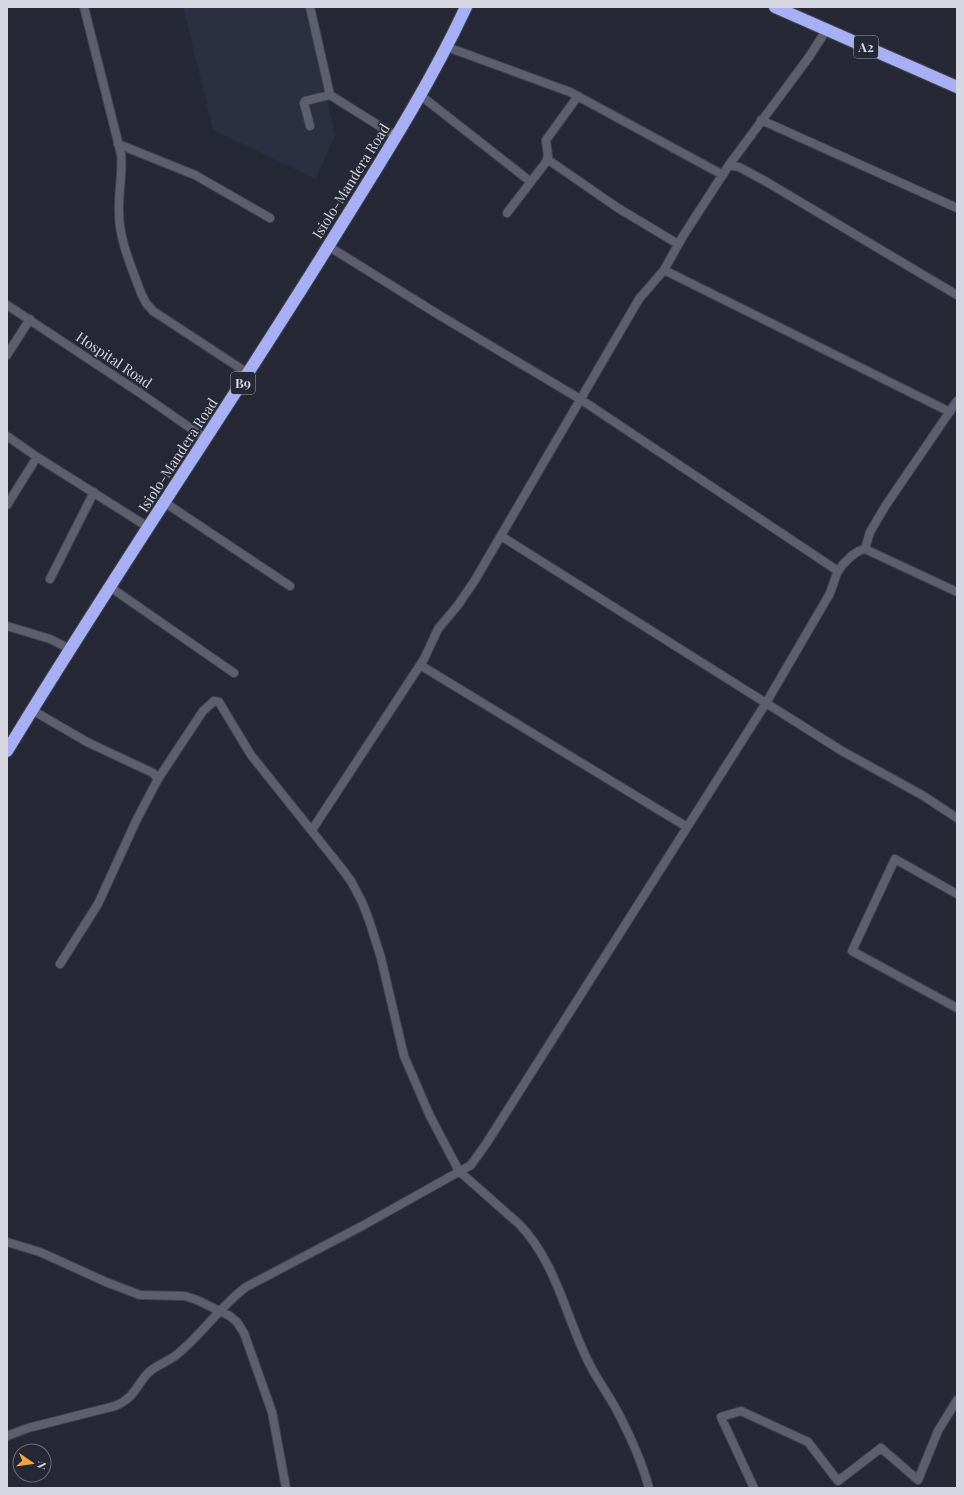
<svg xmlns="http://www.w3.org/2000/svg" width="964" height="1495" viewBox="0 0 964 1495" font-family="'Playfair Display',serif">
	<rect width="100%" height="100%" fill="#262835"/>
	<path fill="#2c2e42" d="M183 7H307L335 135 316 179 213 130Z"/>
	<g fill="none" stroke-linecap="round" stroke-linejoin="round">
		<defs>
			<path id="minor" d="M84 7 121 154C123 174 118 193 119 213 119 240 132 268 141 293L146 303 153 311 249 374
				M310 7 330 95 397 137
				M447 47 570 92 723 175
				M420 95 531 182
				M761 120 957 208
				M310 126 304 103 305 101 330 95
				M118 144 195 175 270 218
				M547 159 618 208 678 244
				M729 165 739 167 765 181 957 295
				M507 213 546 162 548 156 546 140 578 96
				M328 246 439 315 580 399 838 571
				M664 270 950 412
				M7 305 140 393 206 439
				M7 355 30 319
				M7 436 37 457 148 527
				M164 502 290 586
				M7 505 37 457
				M501 536 842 751 922 795 957 818
				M865 549 957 592
				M50 579 94 492
				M110 587 234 673
				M7 626 50 639 70 649
				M420 665 687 827
				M32 710 87 742 153 773 158 779
				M312 830 424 659 438 629 458 605 475 580 639 299 664 270 683 236 729 165 809 57 827 29
				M957 894 895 859 852 951 957 1008
				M60 964 98 904 136 821 158 779 203 711 214 701 219 702 251 755 339 865 351 881 362 902 369 920 381 958 404 1056 430 1116 459 1171 519 1224C557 1263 566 1319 590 1365 597 1379 607 1393 615 1407 629 1433 641 1459 649 1488
				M7 1242 40 1252 106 1282 140 1295 185 1296 197 1300 230 1316 237 1322 244 1333 272 1412 286 1488
				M7 1436 28 1428 115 1406C135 1398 136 1385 149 1372 157 1365 167 1362 175 1356 201 1336 219 1307 246 1287L362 1226 471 1165 486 1144 766 703 829 595C833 587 835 577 838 571 843 563 856 550 865 549L870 532 886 505 957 401
				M754 1488 721 1417 741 1411 808 1442 838 1481 881 1448 918 1480 938 1431 957 1400"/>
			<path id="highway" d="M775 7 957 87
				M7 751C108 584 218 423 321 258 372 175 425 95 466 7"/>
		</defs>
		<use href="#minor" stroke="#424350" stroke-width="10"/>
		<use href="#highway" stroke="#424350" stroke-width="14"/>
		<use href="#minor" stroke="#5d5f6e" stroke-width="8"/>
		<use href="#highway" stroke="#a7aff5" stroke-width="12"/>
	</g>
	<g text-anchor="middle" stroke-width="3.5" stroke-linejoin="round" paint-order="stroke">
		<g fill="#262835" stroke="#a0a2ad" stroke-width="1">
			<rect x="854" y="36" width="24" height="22" rx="3"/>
			<rect x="231" y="372" width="24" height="22" rx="3"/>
		</g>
		<g font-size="13" font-weight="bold" fill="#d5d6e0">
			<text x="866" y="52">A2</text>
			<text x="243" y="388">B9</text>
		</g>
		<g font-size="14" fill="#d5d6e0" stroke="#262835">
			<text transform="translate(351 181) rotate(-58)" y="5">Isiolo-Mandera Road</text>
			<text transform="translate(114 360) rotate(34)" y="5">Hospital Road</text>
			<text transform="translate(178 455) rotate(-57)" y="5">Isiolo-Mandera Road</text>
		</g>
	</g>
	<rect width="964" height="1495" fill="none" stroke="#d5d6e0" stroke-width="16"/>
	<g transform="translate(32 1463) rotate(103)"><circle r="19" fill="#262835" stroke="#6c6e79"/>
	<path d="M0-3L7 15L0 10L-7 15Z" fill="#f4a443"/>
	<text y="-6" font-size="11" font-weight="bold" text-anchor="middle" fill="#d5d6e0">N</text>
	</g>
</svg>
